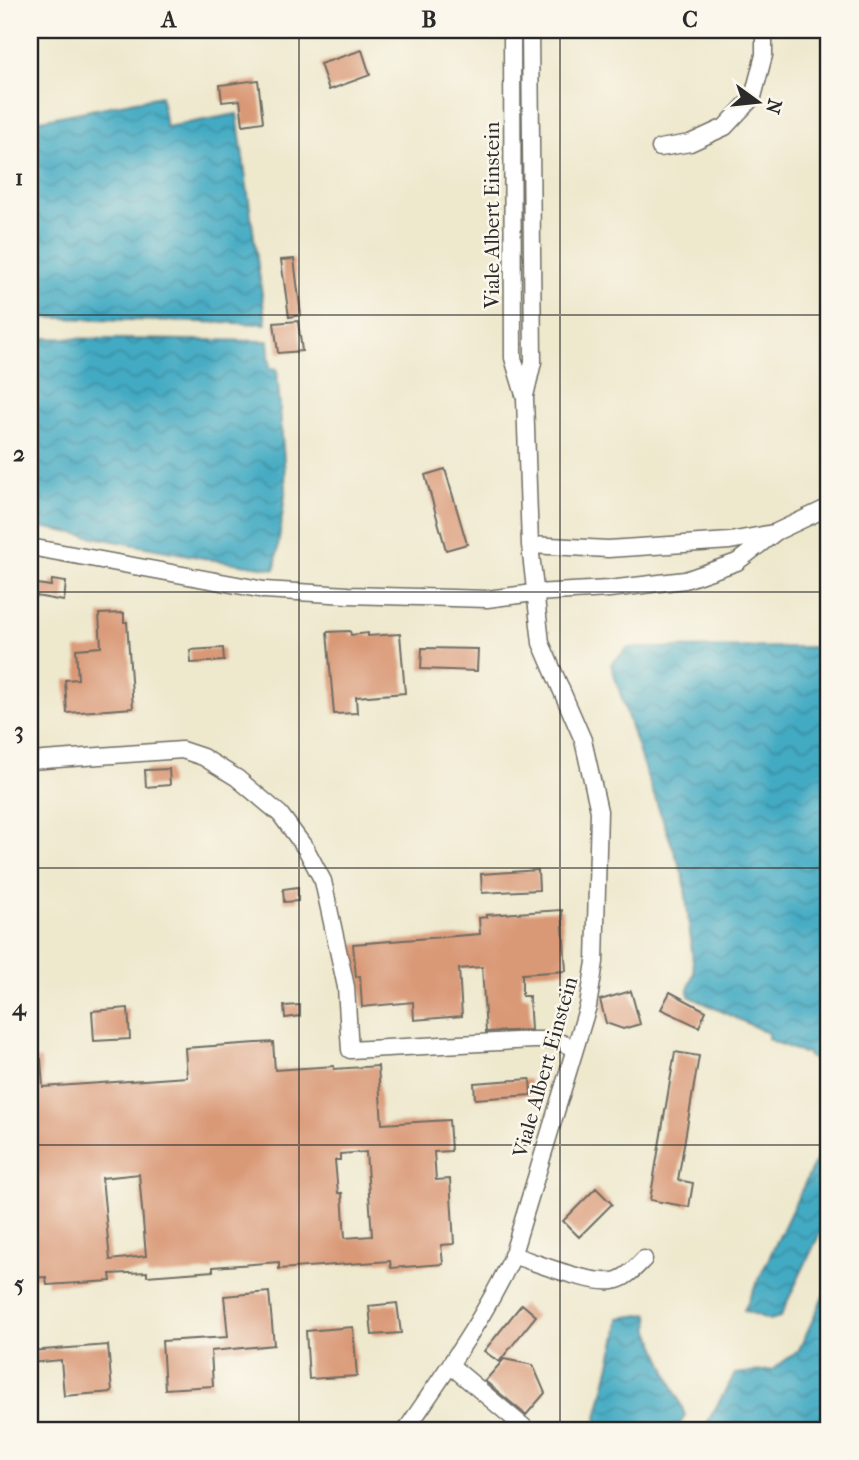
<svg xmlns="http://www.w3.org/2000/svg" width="859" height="1460" viewBox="0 0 859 1460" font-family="'IM FELL French Canon',serif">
	<defs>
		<pattern id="water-waves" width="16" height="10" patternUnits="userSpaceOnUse" patternTransform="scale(1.75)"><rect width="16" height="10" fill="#43aac3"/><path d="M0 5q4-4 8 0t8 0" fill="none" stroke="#388b9f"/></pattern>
	</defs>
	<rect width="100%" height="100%" fill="#fbf7ec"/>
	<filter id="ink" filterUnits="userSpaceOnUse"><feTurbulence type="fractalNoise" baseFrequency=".0143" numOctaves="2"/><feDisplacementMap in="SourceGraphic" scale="14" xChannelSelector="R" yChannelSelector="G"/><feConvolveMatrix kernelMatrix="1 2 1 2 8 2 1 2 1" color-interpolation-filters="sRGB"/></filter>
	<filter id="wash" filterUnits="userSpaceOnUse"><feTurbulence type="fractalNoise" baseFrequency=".00686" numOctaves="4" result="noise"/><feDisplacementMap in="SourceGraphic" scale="28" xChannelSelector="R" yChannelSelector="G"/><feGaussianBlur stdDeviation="1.57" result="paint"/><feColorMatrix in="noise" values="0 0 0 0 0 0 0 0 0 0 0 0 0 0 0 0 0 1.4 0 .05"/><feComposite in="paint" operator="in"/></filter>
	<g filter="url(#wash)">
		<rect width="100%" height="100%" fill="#eee8cd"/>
		<path fill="url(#water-waves)" stroke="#376a77" stroke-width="2" d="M161 96 166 127 237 114 266 324 30 317V122Z
			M30 338 268 341 270 368 277 369 286 488 275 569 214 560 30 525Z
			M829 647V1067L809 1057 807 1052 802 1053 768 1039V1033L689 996 688 990 694 972 684 878 643 765 611 664 628 648Z
			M829 1133V1214L780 1317 770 1320 744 1310Z
			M829 1284V1430H703L735 1374 772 1370 799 1350Z
			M649 1314 650 1331 685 1415 677 1430H594L617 1335 619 1318Z"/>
		<g id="blocks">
			<path fill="#d99876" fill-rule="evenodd" d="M362 50 370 75 329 90 320 64Z
				M258 80 263 122 243 125 240 100 222 102 220 85Z
				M294 259 301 315 289 317 281 260Z
				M298 321 302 351 278 353 274 323Z
				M445 469 467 544 446 550 425 475Z
				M52 580 66 582 64 601 30 595V583L51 586Z
				M124 613V622H127L133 708 67 713 65 680 78 679 76 649 101 647 99 614Z
				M350 631 351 635 368 633V636L400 634 405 693 356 697 357 713 334 714 327 632Z
				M223 648 224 661 191 663 190 650Z
				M422 648 478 649 477 671 421 669Z
				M169 769 170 785 146 787 145 770Z
				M538 870 539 890 482 893 481 874Z
				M298 887V901L284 902 283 889Z
				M562 910 566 971 522 974V996H529L531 1030 486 1032 482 967 459 969 462 1016 414 1020 413 1002 362 1007 360 976 356 977 353 944 480 934 479 918 487 917 486 915Z
				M631 991 640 1024 623 1029 606 1023 600 1000Z
				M670 992 706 1011 699 1027 661 1009Z
				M300 1005V1016L285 1018 284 1006Z
				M128 1008 130 1039 94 1041 92 1011Z
				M273 1042 275 1070 334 1066V1069L378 1066 382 1124 449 1120 451 1151 434 1152 436 1180 450 1179 454 1244 441 1245 443 1264 391 1268 390 1261 279 1269V1262L213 1267V1271L147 1276V1272L110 1274 111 1281 47 1285 46 1277 30 1278V1060L41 1059 43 1087 187 1077 185 1048ZM366 1152 372 1236 345 1238 342 1193H338L335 1160H340V1154ZM139 1174 146 1256 110 1260 102 1178Z
				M675 1052 699 1056 678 1180 693 1183 689 1207 650 1200Z
				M530 1079 531 1095 475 1099 474 1083Z
				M596 1188 612 1204 579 1237 563 1221Z
				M269 1292 274 1345 211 1351 213 1386 165 1389 162 1341 228 1337 224 1296Z
				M397 1303 401 1333 372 1335 369 1306Z
				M522 1304 536 1316 499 1362 484 1351Z
				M353 1327 357 1376 309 1379 306 1331Z
				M108 1345 112 1392 64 1396 61 1360 30 1363V1351Z
				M504 1359 533 1365 545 1393 526 1415 485 1381Z"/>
		</g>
	</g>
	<g filter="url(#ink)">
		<use href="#blocks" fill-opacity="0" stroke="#6f6d64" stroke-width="2"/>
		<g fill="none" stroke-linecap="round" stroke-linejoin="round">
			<defs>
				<path id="minor" d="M660 148 690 143 725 127 753 97 764 55V30
					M525 396 533 362 530 30
					M530 545 608 549 730 541 773 533
					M30 547 264 590 348 595 487 599 534 593 609 589 685 580 737 562 776 532 829 507
					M30 761 182 750 203 757 237 778 280 814 306 849 323 881 346 987 350 1050 534 1040H553L575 1048
					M512 1255C538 1263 588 1284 613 1281 626 1279 636 1267 644 1259
					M450 1365 524 1427
					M406 1430C443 1375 483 1320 511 1260L588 1006 595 962 599 811 583 740 541 643 530 545 525 398 513 358 512 30"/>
			</defs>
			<use href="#minor" stroke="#6f6d64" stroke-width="19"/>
			<use href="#minor" stroke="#fff" stroke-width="16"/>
		</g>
	</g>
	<path fill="none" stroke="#2b2b2b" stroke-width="2" stroke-opacity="0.55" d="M299 30V1430M560 30V1430M30 315H829M30 592H829M30 868H829M30 1145H829"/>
	<g text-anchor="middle" stroke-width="5" stroke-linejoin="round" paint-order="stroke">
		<g font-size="21" fill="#2b2b2b" stroke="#fbf7ec">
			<text transform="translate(492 215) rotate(-90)" y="7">Viale Albert Einstein</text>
			<text transform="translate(545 1067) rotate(-74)" y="7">Viale Albert Einstein</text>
		</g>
	</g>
	<rect width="859" height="1460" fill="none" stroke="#fbf7ec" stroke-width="77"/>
	<g transform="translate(758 102) rotate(105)" stroke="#fbf7ec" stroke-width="5" paint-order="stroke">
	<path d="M0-5L12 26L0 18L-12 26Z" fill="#2b2b2b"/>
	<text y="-10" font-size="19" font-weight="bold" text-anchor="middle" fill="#2b2b2b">N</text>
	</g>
	<rect x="38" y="38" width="782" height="1384" fill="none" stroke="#2b2b2b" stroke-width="2.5"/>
	<g font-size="23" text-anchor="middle" font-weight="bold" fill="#2b2b2b">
		<text x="169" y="27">A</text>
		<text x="429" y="27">B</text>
		<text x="690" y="27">C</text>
		<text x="19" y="185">1</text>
		<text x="19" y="461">2</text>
		<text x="19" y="738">3</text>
		<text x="19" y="1015">4</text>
		<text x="19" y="1291">5</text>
	</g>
</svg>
